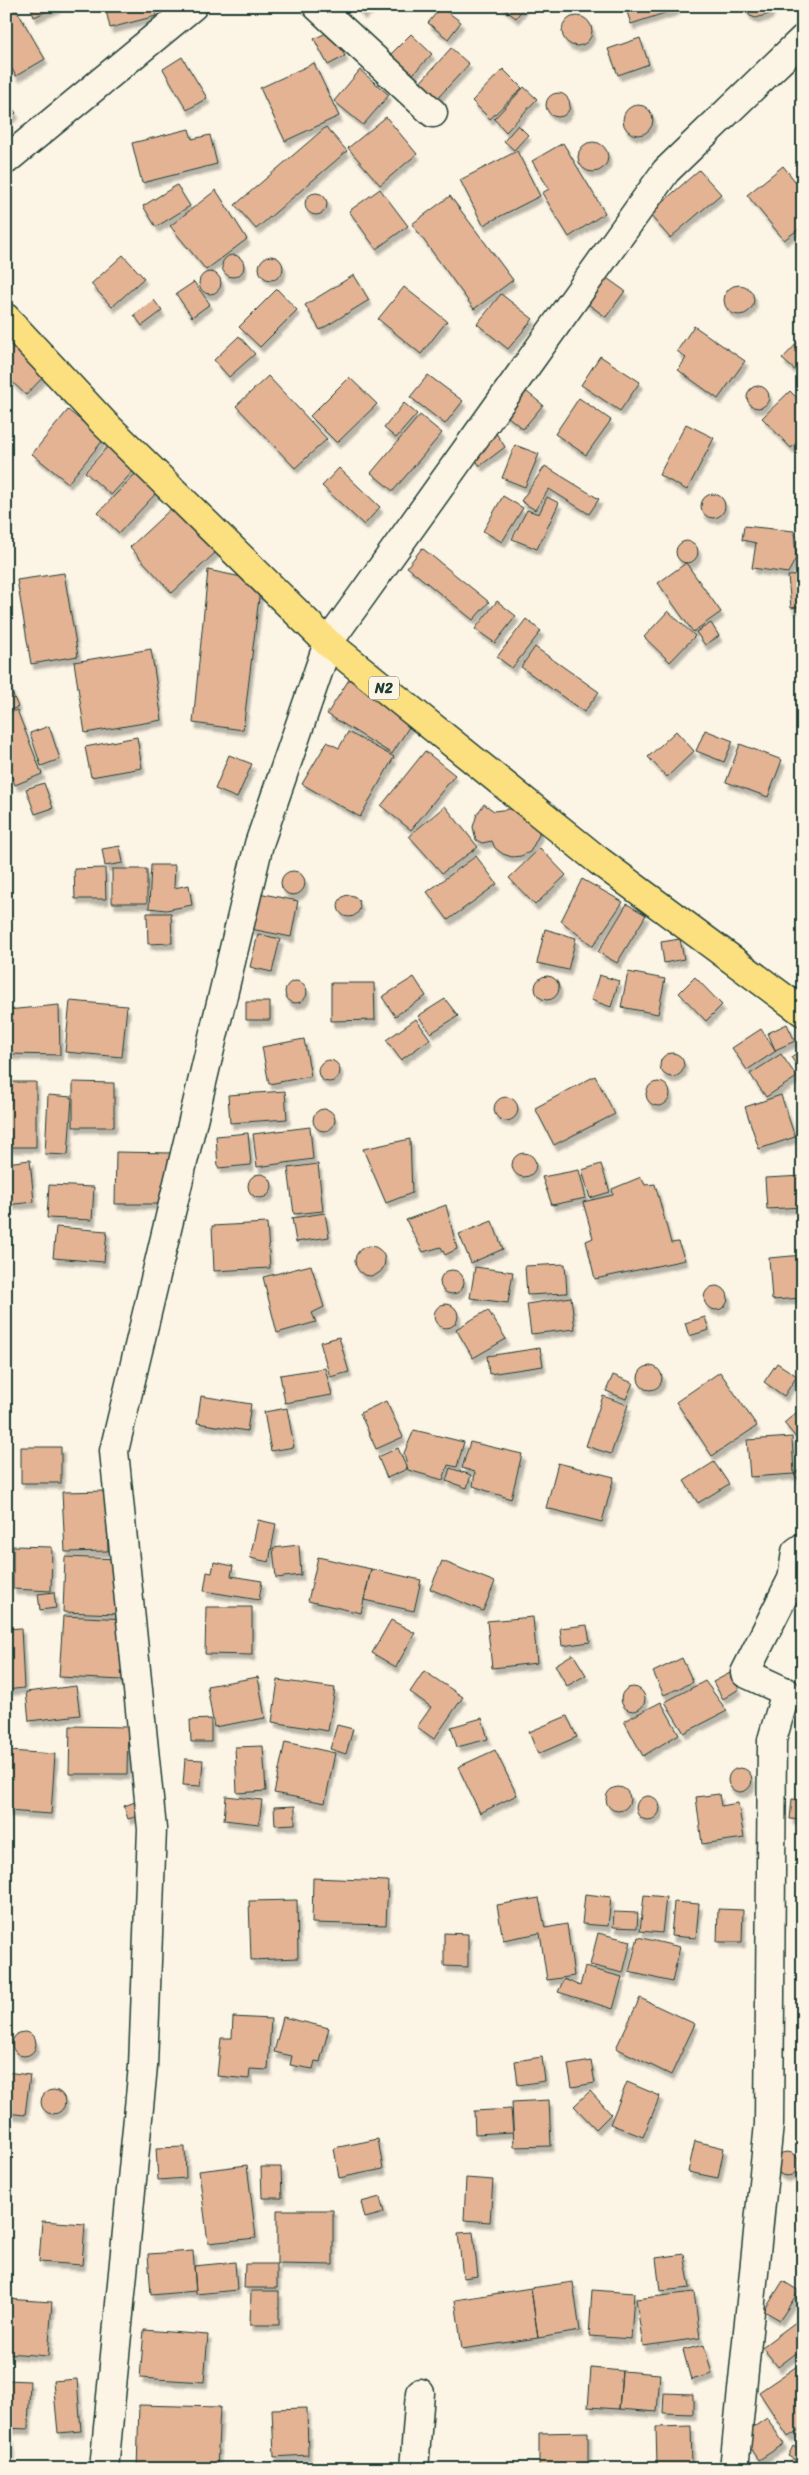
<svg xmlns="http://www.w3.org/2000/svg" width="809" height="2475" viewBox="0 0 809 2475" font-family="Sriracha,sans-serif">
	<defs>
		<filter id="shadow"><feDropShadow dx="3" dy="5.5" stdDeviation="1" flood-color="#0004"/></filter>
	</defs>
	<rect width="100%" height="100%" fill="#fcf5e5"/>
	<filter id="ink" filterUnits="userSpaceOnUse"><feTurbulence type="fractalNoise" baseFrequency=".02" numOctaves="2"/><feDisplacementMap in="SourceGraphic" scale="10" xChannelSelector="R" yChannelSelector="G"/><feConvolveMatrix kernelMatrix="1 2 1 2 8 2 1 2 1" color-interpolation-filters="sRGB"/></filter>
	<g filter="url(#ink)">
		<path fill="#e3b394" stroke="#1f3d34" filter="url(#shadow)" d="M30 6H59L34 17Z
			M105 6H154L156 16 110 28Z
			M356 6H373L362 14Z
			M500 6H525L516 18Z
			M625 6H676L677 9 631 24Z
			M743 6H773L769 14 756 18 750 16Z
			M441 7 461 22 448 39 428 23Z
			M16 9 45 59 16 76 6 59V15Z
			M562 31a15 15 0 1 1 30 0a15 15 0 1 1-30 0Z
			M332 30 345 56 328 65 314 39Z
			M411 34 432 54 412 75 391 54Z
			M640 38 649 64 618 75 608 49Z
			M451 48 469 64 435 101 418 85Z
			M182 57 207 98 187 110 163 69Z
			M314 63 339 116 285 141 260 88Z
			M503 69 522 88 490 119 472 101Z
			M360 70 389 95 363 125 334 101Z
			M524 87 537 99 506 132 494 119Z
			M546 105a12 12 0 1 1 24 0a12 12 0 1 1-24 0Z
			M6 100 16 113 6 120Z
			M623 120a15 15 0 1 1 30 0a15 15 0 1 1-30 0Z
			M386 117 417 154 380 185 348 148Z
			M518 125 528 135 514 150 504 141Z
			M326 127 347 151 256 229 235 205Z
			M189 129 192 139 210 135 217 164 142 183 132 143Z
			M578 157a15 15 0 1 1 30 0a15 15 0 1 1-30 0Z
			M563 143 605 213 569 237 542 193 549 189 532 161Z
			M517 151 540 196 483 225 460 180Z
			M783 166 803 191V226L784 240 747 195Z
			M699 170 721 194 670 238 649 214Z
			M177 185 190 206 156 227 143 206Z
			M380 189 408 226 376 249 349 211Z
			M216 190 247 239 206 270 170 226Z
			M305 204a11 11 0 1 1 22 0a11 11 0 1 1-22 0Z
			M450 196 513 280 474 309 412 224Z
			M123 255 144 278 112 307 91 284Z
			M222 266a11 11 0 1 1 22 0a11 11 0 1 1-22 0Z
			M259 268a12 12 0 1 1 24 0a12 12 0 1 1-24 0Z
			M199 283a11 11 0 1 1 22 0a11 11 0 1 1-22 0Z
			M354 275 369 300 320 330 305 305Z
			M604 276 625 291 606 317 585 302Z
			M194 282 210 304 192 317 176 294Z
			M724 300a15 15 0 1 1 30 0a15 15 0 1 1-30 0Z
			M404 287 447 321 421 354 378 319Z
			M277 289 297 310 260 347 239 327Z
			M501 294 533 319 508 349 477 324Z
			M154 300 162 311 142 326 134 315Z
			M694 326 745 361 718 399 678 370 686 358 677 351Z
			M239 336 255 354 229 377 214 360Z
			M803 337V377L782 359Z
			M6 339 45 375 26 395 6 376Z
			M600 356 640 382 620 411 581 385Z
			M428 375 463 401 445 424 410 397Z
			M268 376 327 439 295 468 236 406Z
			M349 377 377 404 337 443 310 416Z
			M747 397a11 11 0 1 1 22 0a11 11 0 1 1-22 0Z
			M522 388 543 405 523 429 502 412Z
			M790 391 803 404V437L791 448 762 418Z
			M579 398 611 420 586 455 555 434Z
			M404 403 417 414 396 438 384 428Z
			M68 410 104 439 68 483 32 454Z
			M420 415 442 433 393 491 371 473Z
			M686 424 714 438 687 490 659 475Z
			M496 433 505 447 480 466 470 452Z
			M110 444 136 468 111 495 85 472Z
			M515 445 539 454 525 487 502 478Z
			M545 466 599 499 589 514 549 489 535 510 521 501Z
			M339 468 380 507 364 525 322 486Z
			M138 471 159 490 119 533 98 513Z
			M701 506a12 12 0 1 1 24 0a12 12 0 1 1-24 0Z
			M503 496 523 508 502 542 483 531Z
			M547 497 559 503 537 549 512 539 527 510 539 514Z
			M174 506 216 552 172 593 130 547Z
			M744 526 794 531 796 558 788 573 752 568 756 543 742 540Z
			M676 552a11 11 0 1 1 22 0a11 11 0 1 1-22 0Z
			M422 548 489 602 473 620 407 567Z
			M686 563 721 612 693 632 658 583Z
			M208 570 261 581 243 730 193 723Z
			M64 573 78 656 31 664 17 580Z
			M803 575V606L791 608 788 576Z
			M497 601 516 616 495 643 475 629Z
			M668 611 695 636 670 662 644 637Z
			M526 619 541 631 512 668 497 657Z
			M711 623 719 636 705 645 696 632Z
			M535 647 599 692 584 712 521 667Z
			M151 649 162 720 85 733 74 662Z
			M6 678 18 707 6 712Z
			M350 678 414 719 392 754 327 714Z
			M17 710 42 774 15 785 6 763V714Z
			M49 726 60 759 41 766 30 733Z
			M705 730 733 741 724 762 696 751Z
			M676 731 694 751 667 777 648 757Z
			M348 732 394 757 360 817 302 784 327 742 339 748Z
			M137 737 142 768 91 777 85 747Z
			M740 744 782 760 768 797 726 782Z
			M425 751 455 775 411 830 381 806Z
			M229 755 252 764 237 798 215 789Z
			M44 783 53 808 35 814 26 789Z
			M484 804 494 811 517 808 539 826V835L530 852 521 856 512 857 503 854 495 848 492 841 482 843 476 840 473 827 477 814Z
			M445 806 478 847 442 873 409 836Z
			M120 846 123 863 105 866 102 849Z
			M540 848 566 875 535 905 509 878Z
			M476 856 497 884 448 920 427 892Z
			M151 865H175L174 888 189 885 192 905 166 910 149 908Z
			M105 868 106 899H75L74 869Z
			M112 869H147V903H112Z
			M281 883a12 12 0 1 1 24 0a12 12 0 1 1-24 0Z
			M582 879 623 902 593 946 561 921Z
			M259 893 298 901 291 937 251 929Z
			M338 906a11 11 0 1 1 22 0a11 11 0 1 1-22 0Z
			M627 904 646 915 617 963 598 952Z
			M147 913H171L172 943 148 944Z
			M545 929 576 938 568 970 537 963Z
			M258 934 280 939 272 972 250 967Z
			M680 939 684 959 664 963 661 942Z
			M628 972 665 979 658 1014 621 1007Z
			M599 975 619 981 611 1007 591 1000Z
			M535 988a12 12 0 1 1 24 0a12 12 0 1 1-24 0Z
			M414 977 426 996 395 1016 382 997Z
			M695 977 722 1005 706 1021 679 993Z
			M285 992a11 11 0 1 1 22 0a11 11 0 1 1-22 0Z
			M331 983H374L375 1020 331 1021Z
			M445 999 458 1016 431 1033 418 1016Z
			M70 1001 127 1006 122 1057 65 1052Z
			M246 1002H270V1020H246Z
			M59 1005 60 1055 8 1054 7 1010Z
			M416 1019 430 1039 401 1060 386 1040Z
			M787 1024 795 1041 775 1050 768 1033Z
			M761 1029 776 1051 747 1070 732 1048Z
			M304 1039 311 1076 269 1084 262 1047Z
			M803 1049V1075L791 1057Z
			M660 1065a12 12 0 1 1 24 0a12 12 0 1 1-24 0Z
			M781 1054 797 1077 766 1097 750 1074Z
			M318 1071a11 11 0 1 1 22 0a11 11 0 1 1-22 0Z
			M595 1076 615 1114 554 1145 535 1108Z
			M6 1082H36V1147H6Z
			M73 1082 114 1083V1127H73Z
			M646 1094a12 12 0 1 1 24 0a12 12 0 1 1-24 0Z
			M285 1091 287 1119 230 1123 228 1095Z
			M48 1095 72 1097 68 1155 45 1154Z
			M781 1095 795 1137 759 1149 745 1107Z
			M494 1109a12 12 0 1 1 24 0a12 12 0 1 1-24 0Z
			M313 1120a11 11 0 1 1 22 0a11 11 0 1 1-22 0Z
			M310 1127 313 1159 257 1167 253 1134Z
			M248 1133 251 1165 218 1168 216 1136Z
			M410 1139 412 1193 386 1203 363 1149Z
			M116 1152 172 1153 171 1204H115Z
			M512 1165a12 12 0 1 1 24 0a12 12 0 1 1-24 0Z
			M30 1160 34 1202 6 1205V1163Z
			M318 1164 323 1211 294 1214 288 1168Z
			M601 1164 610 1192 590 1198 582 1170Z
			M579 1170 586 1198 552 1205 542 1177Z
			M248 1186a12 12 0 1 1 24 0a12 12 0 1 1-24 0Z
			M803 1176V1207L767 1209 765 1178Z
			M641 1177 645 1185 655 1184 671 1243 678 1242 685 1260 595 1279 586 1241 593 1238 583 1202 613 1195 612 1189Z
			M49 1185 94 1187 92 1220 47 1218Z
			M446 1205 457 1249 445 1255 441 1247 423 1252 406 1220Z
			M325 1213 329 1237 296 1242 292 1218Z
			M492 1221 503 1249 471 1263 459 1234Z
			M267 1223 270 1268 214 1271 212 1226Z
			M56 1227 107 1231 104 1262 53 1258Z
			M355 1261a15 15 0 1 1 30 0a15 15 0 1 1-30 0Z
			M803 1255V1298L772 1300 769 1258Z
			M565 1264 567 1293 527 1295 525 1266Z
			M311 1265 324 1307 312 1313 316 1322 277 1333 263 1277Z
			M475 1267 513 1272 508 1303 470 1298Z
			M440 1282a12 12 0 1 1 24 0a12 12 0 1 1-24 0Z
			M704 1298a12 12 0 1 1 24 0a12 12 0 1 1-24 0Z
			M571 1297 575 1329 531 1334 527 1304Z
			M434 1316a12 12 0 1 1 24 0a12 12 0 1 1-24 0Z
			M488 1310 506 1339 473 1358 456 1329Z
			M705 1317 709 1330 689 1336 685 1323Z
			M339 1337 349 1372 330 1377 320 1342Z
			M540 1348 543 1366 489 1374 487 1356Z
			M777 1363 797 1376 784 1396 764 1382Z
			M638 1378a12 12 0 1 1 24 0a12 12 0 1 1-24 0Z
			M325 1368 332 1395 285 1403 280 1375Z
			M720 1372 757 1426 712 1456 676 1402Z
			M613 1375 633 1383 626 1399 606 1391Z
			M201 1396 251 1404 247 1431 197 1423Z
			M603 1396 628 1405 611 1454 586 1446Z
			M386 1401 403 1437 376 1449 360 1413Z
			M803 1407V1446L784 1423Z
			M287 1408 294 1447 271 1451 264 1412Z
			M414 1430 464 1442 457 1467 448 1465 443 1480 408 1470 404 1453Z
			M792 1437 794 1474 750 1477 747 1440Z
			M470 1442 522 1454 511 1499 473 1486 475 1472 462 1468Z
			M21 1447H61V1483H21Z
			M398 1448 407 1469 387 1478 378 1457Z
			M714 1462 729 1484 698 1503 684 1481Z
			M558 1463 614 1477 602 1522 546 1508Z
			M803 1467V1485L794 1474Z
			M450 1468 471 1475 467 1488 446 1481Z
			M106 1491 108 1551 65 1552 62 1492Z
			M258 1520 276 1524 269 1562 250 1558Z
			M299 1545 301 1575 276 1578 273 1548Z
			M13 1546 52 1547 51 1591 13 1589Z
			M65 1557 119 1559 118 1614 63 1612Z
			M318 1557 371 1569 361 1613 308 1601Z
			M442 1561 495 1582 483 1611 430 1589Z
			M214 1562 233 1566 231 1576 262 1581 259 1600 204 1591 207 1572 212 1573Z
			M371 1569 421 1580 414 1611 364 1600Z
			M54 1592 56 1608 40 1610 38 1594Z
			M206 1607H252V1655L205 1654Z
			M63 1616 127 1619 123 1680 59 1677Z
			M533 1617 537 1663 492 1668 487 1621Z
			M391 1620 415 1633 396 1667 372 1653Z
			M587 1625 590 1642 562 1646 560 1628Z
			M21 1628 24 1688 6 1690V1629Z
			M573 1654 586 1675 567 1686 555 1665Z
			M682 1658 693 1682 664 1695 653 1672Z
			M424 1671 463 1697 434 1739 417 1727 431 1707 410 1692Z
			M730 1673 739 1689 723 1699 713 1682Z
			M258 1677 265 1718 214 1727 207 1686Z
			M278 1680 335 1688 328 1731 272 1722Z
			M705 1681 727 1711 684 1733 665 1702Z
			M76 1686 80 1715 29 1721 26 1692Z
			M621 1699a12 12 0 1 1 24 0a12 12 0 1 1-24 0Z
			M661 1702 679 1734 643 1756 624 1721Z
			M567 1716 577 1737 538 1754 529 1732Z
			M482 1718 488 1739 457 1747 451 1727Z
			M211 1719V1742H191L190 1720Z
			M337 1725 353 1729 346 1754 330 1749Z
			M70 1726 128 1727 127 1774H69Z
			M285 1742 335 1753 325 1803 274 1793Z
			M263 1746 266 1791 237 1793 235 1747Z
			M495 1750 517 1795 480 1813 458 1767Z
			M9 1751 55 1754 51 1814 6 1811Z
			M185 1759 203 1760 201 1786 183 1785Z
			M728 1780a12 12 0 1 1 24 0a12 12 0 1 1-24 0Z
			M606 1799a12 12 0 1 1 24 0a12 12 0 1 1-24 0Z
			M719 1794 721 1806 738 1803 744 1838 702 1844 696 1797Z
			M226 1796 262 1800 259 1824 224 1820Z
			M636 1808a12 12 0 1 1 24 0a12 12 0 1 1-24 0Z
			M792 1799 803 1800V1820L790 1819Z
			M138 1801 142 1815 128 1819 124 1806Z
			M295 1806V1824L275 1825 274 1807Z
			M313 1878 388 1881 386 1925 312 1923Z
			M585 1894 611 1897 608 1926 582 1924Z
			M644 1895 666 1897 662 1933 640 1931Z
			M539 1898 545 1928 567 1924 574 1976 547 1980 540 1933 503 1940 497 1905Z
			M297 1900 298 1958 251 1960 249 1901Z
			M674 1902 699 1904 696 1938 671 1936Z
			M718 1909 743 1910 742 1942H717Z
			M614 1912 638 1913 637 1928 613 1927Z
			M444 1933 468 1934V1967L444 1966Z
			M598 1933 631 1941 623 1973 590 1965Z
			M638 1937 680 1947 672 1982 629 1972Z
			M585 1967 622 1977 613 2009 558 1992 564 1979 580 1986Z
			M640 1998 695 2024 671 2075 616 2048Z
			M233 2017 271 2019 268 2070 250 2069 249 2079 217 2076 221 2038H232Z
			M283 2017 329 2028 320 2062 315 2061 313 2069 290 2065 292 2056 274 2052Z
			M12 2044a12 12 0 1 1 24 0a12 12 0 1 1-24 0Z
			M542 2057 545 2081 518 2085 515 2061Z
			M591 2061 595 2083 572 2087 568 2065Z
			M6 2072 30 2075 25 2115 6 2113Z
			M627 2082 660 2096 643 2137 610 2124Z
			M41 2102a12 12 0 1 1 24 0a12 12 0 1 1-24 0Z
			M590 2091 611 2114 596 2129 574 2106Z
			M549 2100 551 2146 514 2147 512 2102Z
			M511 2109 513 2132 475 2134 474 2111Z
			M378 2139 383 2169 339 2178 334 2148Z
			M695 2141 724 2148 718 2178 688 2172Z
			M185 2147 186 2178 158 2180 156 2148Z
			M775 2164a12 12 0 1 1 24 0a12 12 0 1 1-24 0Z
			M247 2165 256 2238 208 2243 199 2171Z
			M261 2167H281L282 2198H262Z
			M466 2178 493 2180 490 2222 464 2220Z
			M380 2197 384 2213 365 2218 361 2202Z
			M277 2210H333V2265L277 2264Z
			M42 2221 85 2224 82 2265 39 2262Z
			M473 2232 478 2276 463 2278 458 2233Z
			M193 2251 196 2291 151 2295 148 2254Z
			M684 2254 690 2288 660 2291 656 2258Z
			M235 2262 237 2290 196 2294 194 2266Z
			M245 2264H277V2288H244Z
			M783 2281 799 2291 780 2320 764 2311Z
			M573 2282 580 2331 538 2338 531 2288Z
			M531 2288 538 2338 462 2349 455 2300Z
			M592 2290 634 2293 631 2339 589 2336Z
			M251 2291H279V2325H250Z
			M694 2292 700 2338 643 2346 636 2299Z
			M6 2299 52 2302 48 2356 6 2353Z
			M797 2321 803 2329V2348L778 2367 762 2347Z
			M144 2330 208 2335 204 2382 140 2378Z
			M704 2345 712 2374 691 2380 683 2350Z
			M803 2362V2427L788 2437 759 2392Z
			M591 2368 622 2371 619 2409 588 2407Z
			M622 2371 660 2374 657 2412 619 2409Z
			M77 2379 81 2431 58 2433 53 2381Z
			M6 2380 30 2381 28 2429 6 2428Z
			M664 2393 693 2394V2414L663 2413Z
			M139 2405 220 2407 217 2469H137Z
			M307 2408 308 2455 274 2457 272 2409Z
			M767 2418 784 2444 759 2460 742 2435Z
			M691 2426 692 2465 657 2466 656 2427Z
			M588 2432V2469H539V2433Z
			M6 2437H11V2468H6Z
			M793 2446 803 2452V2464L788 2456Z"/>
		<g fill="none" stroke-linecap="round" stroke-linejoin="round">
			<defs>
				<path id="minor" d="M317 6 433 113
					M6 160 193 6
					M104 2469 143 2066 152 1829 114 1451 259 844 328 643 666 171 803 39
					M414 2469 420 2393
					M734 2469 769 2124 772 1740 786 1692 745 1673 792 1579 796 1552 803 1547"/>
				<path id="highway" d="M6 318 104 423 328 643 599 861 803 1012"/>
			</defs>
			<use href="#minor" stroke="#1f3d34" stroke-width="31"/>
			<use href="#highway" stroke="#1f3d34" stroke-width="31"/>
			<use href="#minor" stroke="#fcf5e5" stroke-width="28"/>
			<use href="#highway" stroke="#fce080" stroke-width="28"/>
		</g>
	</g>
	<g text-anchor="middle" stroke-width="4.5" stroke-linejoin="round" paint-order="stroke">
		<rect fill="#fcf5e5" stroke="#617469" stroke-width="1" x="369" y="676.5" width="30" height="23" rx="4"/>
		<g font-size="14" font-weight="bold" fill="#1f3d34">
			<text x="384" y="693">N2</text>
		</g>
	</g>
	<rect width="809" height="2475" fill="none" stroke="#fcf5e5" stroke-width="25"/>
	<rect x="12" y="12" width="784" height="2450" fill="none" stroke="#1f3d34" stroke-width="2" filter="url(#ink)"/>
</svg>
